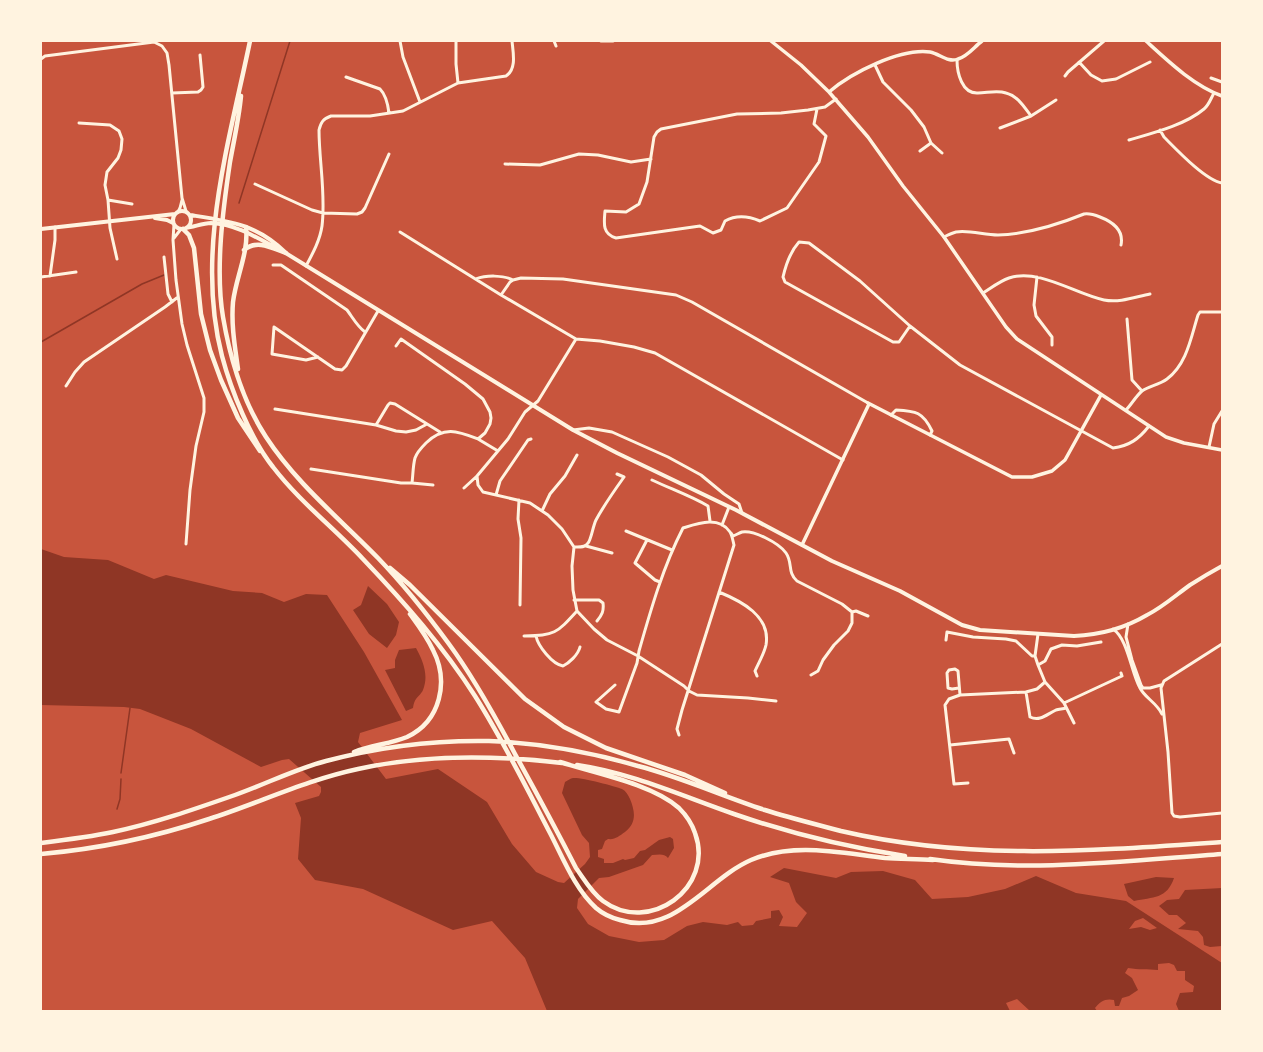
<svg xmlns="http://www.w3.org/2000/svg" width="1263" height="1052" viewBox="0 0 1263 1052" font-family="Ubuntu,sans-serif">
	<rect width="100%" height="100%" fill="#c8553d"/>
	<path fill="#8f3625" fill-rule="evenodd" d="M41 549 64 557 108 560 154 579 166 575 233 591 262 593 284 602 306 594 327 595 364 652 402 720 360 733 358 742 386 779 438 769 487 802 512 844 536 872 558 882 564 883 585 864 590 857 589 843 582 835 562 793 565 782C567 781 571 778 573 778 580 777 615 786 622 789 626 791 628 795 630 799 635 811 637 823 625 832 619 836 615 840 608 839L605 841 602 849 598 850V857L604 859V863H613L623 859 625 860 634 858 640 851 645 850 659 840 670 837 673 839 674 848 668 858C664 853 658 855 652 855L643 865 609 877 599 878 578 899 577 908 588 924 609 936 639 942 664 940 687 926 703 922 727 925 738 922 742 926 753 925 756 921 771 918V911L779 910 783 917 779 926 797 927 807 913 796 902 789 883 770 877 784 868 836 878 851 872 883 871 915 880 932 899 968 897 1005 889 1036 876 1076 893 1126 901 1222 963V1011H1179L1176 1004 1180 993 1193 992 1194 986 1185 980V971H1177L1174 965 1169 963 1158 964V970C1147 969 1139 970 1128 968L1125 973 1132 978 1138 990 1129 996 1122 998 1119 1006H1115L1114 1000C1106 998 1100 1001 1095 1008L1097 1011H1030L1017 999 1006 1003 1010 1011H547L525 958 492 921 453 930 363 889 315 880 298 859 301 818 295 803 319 796 321 792V787L289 759 282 760 261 767 191 729 140 709 124 707 41 705ZM1143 918 1157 928 1150 930 1141 927 1129 929 1135 921Z
		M368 586 387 604 399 622 396 635 387 648 369 634 353 610 361 605Z
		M416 648C423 661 429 675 423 690 419 698 415 696 413 708L406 711 385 670 395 668V660L399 650Z
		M1156 877 1174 878C1167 899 1153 897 1134 901L1128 896 1124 884Z
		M1222 888V946L1210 947 1204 945 1203 937 1198 931 1178 929 1186 923 1177 915H1169L1159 906 1167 900 1179 899 1185 890Z"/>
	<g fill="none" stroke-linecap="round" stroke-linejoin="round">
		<path stroke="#8f3625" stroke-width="1.5" d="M239 203 290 41
			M41 342 142 284 164 275
			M121 773 130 708
			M117 809 120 799 121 779"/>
		<path stroke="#fff3e0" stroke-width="3" d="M400 41 403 57 420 102
			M456 41V64L458 83
			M554 41 556 46
			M601 41H613
			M41 59 45 56 154 42 162 46 167 53 169 65 182 198 186 211
			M957 60C957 73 962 94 978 93 987 93 997 90 1006 93 1018 96 1024 107 1031 116
			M1079 62 1091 75 1102 81 1116 79 1150 62
			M875 65 883 82 911 110 924 127 931 143 942 153
			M1065 76 1068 72 1104 41
			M346 77 380 89C386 95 388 105 389 113
			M1211 78 1222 82
			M172 93 198 92 201 90 203 87 200 55
			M817 109 814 124 826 136 819 162 787 208 760 221C748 216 736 215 725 221L721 230 713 233 700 226 616 238C602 234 604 223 605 211L626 212 639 204 647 182 654 137 657 132 661 129 737 114 781 113 808 110 825 107 836 99
			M79 123 110 125 119 131 122 139 121 150 118 158 107 172 105 185 108 200 110 228 117 259
			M1000 128 1031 116 1056 100
			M1160 130 1164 137C1177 150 1205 180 1222 183
			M1129 140C1153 133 1185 125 1204 109 1209 105 1211 98 1214 93
			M920 151 931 143
			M505 164 540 165 579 154 598 155 631 162 651 159
			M255 184 312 210 323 213 357 214 362 212 365 208 389 154
			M108 200 132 204
			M178 212 180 208 182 200
			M174 224 173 240 176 280 182 324 187 345 204 398V412L196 446 190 490 186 544
			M400 232 501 295 576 339 600 341 634 347 655 353 843 460
			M944 237C948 235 952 233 956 232 970 230 984 235 998 235 1029 234 1057 225 1084 214 1090 213 1095 215 1100 217 1113 222 1124 230 1121 245
			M174 238 181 229
			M164 257 168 294 172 302
			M273 265H281L347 310C353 318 357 326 365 332
			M306 266C313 253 320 240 322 226 326 194 319 161 319 130 321 122 323 119 331 116H370L403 111 458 83 506 76C517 69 513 52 512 41
			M50 276 55 240V227
			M41 277 76 272
			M1037 277 1034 305 1036 316 1052 337V345
			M476 279C486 275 503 275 513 280
			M983 293C991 288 1000 281 1009 278 1039 268 1075 294 1104 300 1120 303 1135 297 1150 294
			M501 295 510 282 513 280 521 278 563 279 676 295 692 302 868 403
			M1127 319 1132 380 1142 391
			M910 326 899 342H893L785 282 783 277C786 264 790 252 799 242L809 243 860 281 910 326 960 365 1113 448C1129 446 1139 439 1149 426
			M396 346 401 339 465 384 483 399 490 412 491 418 490 424 485 433 478 439 498 451
			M318 357 306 360 272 354 274 327 335 369 342 370 346 366 378 311
			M66 386 75 372 84 362 165 307 178 297
			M275 409 376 425 396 431 406 432 416 430 427 424
			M1126 410C1131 405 1136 396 1142 391 1149 386 1159 385 1167 379 1187 364 1191 337 1198 315L1200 312H1222
			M891 415 896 410C916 411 923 412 932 431L930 435
			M376 425 388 405 390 403 395 404 440 432
			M573 430 589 428 612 432 668 457 701 475 724 494 739 504 742 513
			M1209 447 1214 424 1222 411
			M311 469 401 483H412L433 485
			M477 476 478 485 483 492 530 503 548 515 562 529 574 547C579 547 585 548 588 543 591 540 593 526 596 520 604 505 614 491 624 477L617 474
			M652 480C671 489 691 496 708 506L710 521
			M412 483C413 475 413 465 415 458 417 452 422 447 426 443 444 426 457 431 478 439
			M464 488 477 476 508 439 525 412 538 401 576 339
			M496 495 500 481 528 440 531 439
			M519 500 518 519 521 538 520 605
			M542 511 550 494 565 476 577 455
			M722 525 729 507
			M626 531 672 550
			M731 533 733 536C736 535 739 533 742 532 754 530 779 543 786 553 793 563 787 572 797 581L842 604 852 612V623L848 631 834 645 823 660 818 671 811 675
			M647 540 635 563 655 580 660 582
			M586 546 612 553
			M574 547 572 566 573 590 577 611 594 629 607 640 638 656 684 686 689 691 697 695 748 698 776 701
			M719 592C741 601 771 616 766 645 764 654 759 662 755 671L757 676
			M574 600H599L603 603C604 611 602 615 597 621
			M852 612 856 611 868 616
			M1128 624 1126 637 1132 660 1141 685 1143 688H1150L1161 685
			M1113 629C1128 639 1131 672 1140 688 1145 698 1156 702 1162 714
			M1038 634 1035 656 1038 665 1045 682 1064 703 1074 723
			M524 636C555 635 556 634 577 611
			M536 636C538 646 552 664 563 666 569 663 578 655 580 647
			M946 640 947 632 973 637 1006 639 1016 641 1032 656H1035
			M1222 644 1164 681 1161 688 1168 752 1172 813 1174 816 1180 817 1222 813
			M1038 665 1045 661 1051 649 1062 645 1077 646 1101 642
			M1045 682 1037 689 1026 692 1030 717C1040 722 1047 714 1056 710 1059 709 1063 709 1066 708
			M615 685 596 702 606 709 619 712 637 663 639 651C651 609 663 567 683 528 699 523 719 516 730 532 732 535 733 541 734 545L682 710 677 729 679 735
			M959 688 952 689 948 688 947 673 949 670 955 669 958 671 960 695
			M1064 703 1122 676 1121 673
			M950 745 1009 739 1014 753
			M968 783 954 784 945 705 949 699 960 695 1026 692"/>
		<path stroke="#fff3e0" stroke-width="3.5" d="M771 41 801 65 829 92 868 137 903 186 944 237 1006 327 1017 339 1166 437 1184 443 1222 450
			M1146 41C1169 62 1193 85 1222 96
			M829 92C851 73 900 48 930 52 940 54 948 63 958 59 968 56 974 47 982 41
			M868 403 1012 477H1032L1052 471 1065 460 1101 395
			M802 545 869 404"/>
		<path stroke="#fff3e0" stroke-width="4" d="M173 220a9 9 0 1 1 18 0a9 9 0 1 1-18 0Z
			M190 215C229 221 257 224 286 253
			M155 218 167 220 173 223
			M186 228C194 227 203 223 211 223 235 224 256 237 276 248
			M41 229 175 214
			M284 252 573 430 617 453 736 510 832 561 900 591 962 625 980 630 1074 636C1099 635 1125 628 1147 615 1163 607 1176 595 1190 585 1201 578 1211 572 1222 566"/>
		<path stroke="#fff3e0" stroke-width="4.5" d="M250 41C229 143 195 252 222 356 231 390 251 440 273 467 299 501 334 528 363 559 404 602 443 646 475 696 503 740 526 787 550 833 563 858 575 889 596 908 603 914 612 918 620 920 674 937 707 879 751 860 794 842 840 853 885 858 901 859 917 859 933 860
			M241 96C239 118 234 140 230 162 223 209 215 269 223 317 230 358 243 402 266 437 296 483 340 519 378 558 403 584 427 614 449 644 474 678 495 716 515 754 536 792 556 829 576 868 584 879 591 892 603 901 649 935 715 888 695 833 692 824 686 815 679 808 652 784 595 773 560 762
			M183 229 189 235 194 248 201 314 210 350 221 380 238 418 260 451
			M244 250C257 239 272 248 286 253
			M238 369C235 347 231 325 233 302 236 277 249 252 246 227
			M390 568 410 585 525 699 564 727 606 748 685 775 725 793
			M354 752C371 745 390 744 407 737 441 721 449 681 433 650 427 637 418 625 410 614
			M577 765C632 773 682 796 734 814 789 833 846 847 905 856
			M41 843C65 840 89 837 113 832 155 823 195 809 235 795 266 784 295 769 326 761 378 747 435 740 489 741 539 743 590 752 638 766 681 777 722 796 765 810 790 818 815 824 841 831 969 861 1092 851 1222 842
			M41 854C98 849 155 837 209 819 259 803 306 780 358 769 425 754 494 755 562 763
			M930 859C1026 873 1125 861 1222 854"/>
	</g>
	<rect width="1263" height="1052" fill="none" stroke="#fff3e0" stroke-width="84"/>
</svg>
